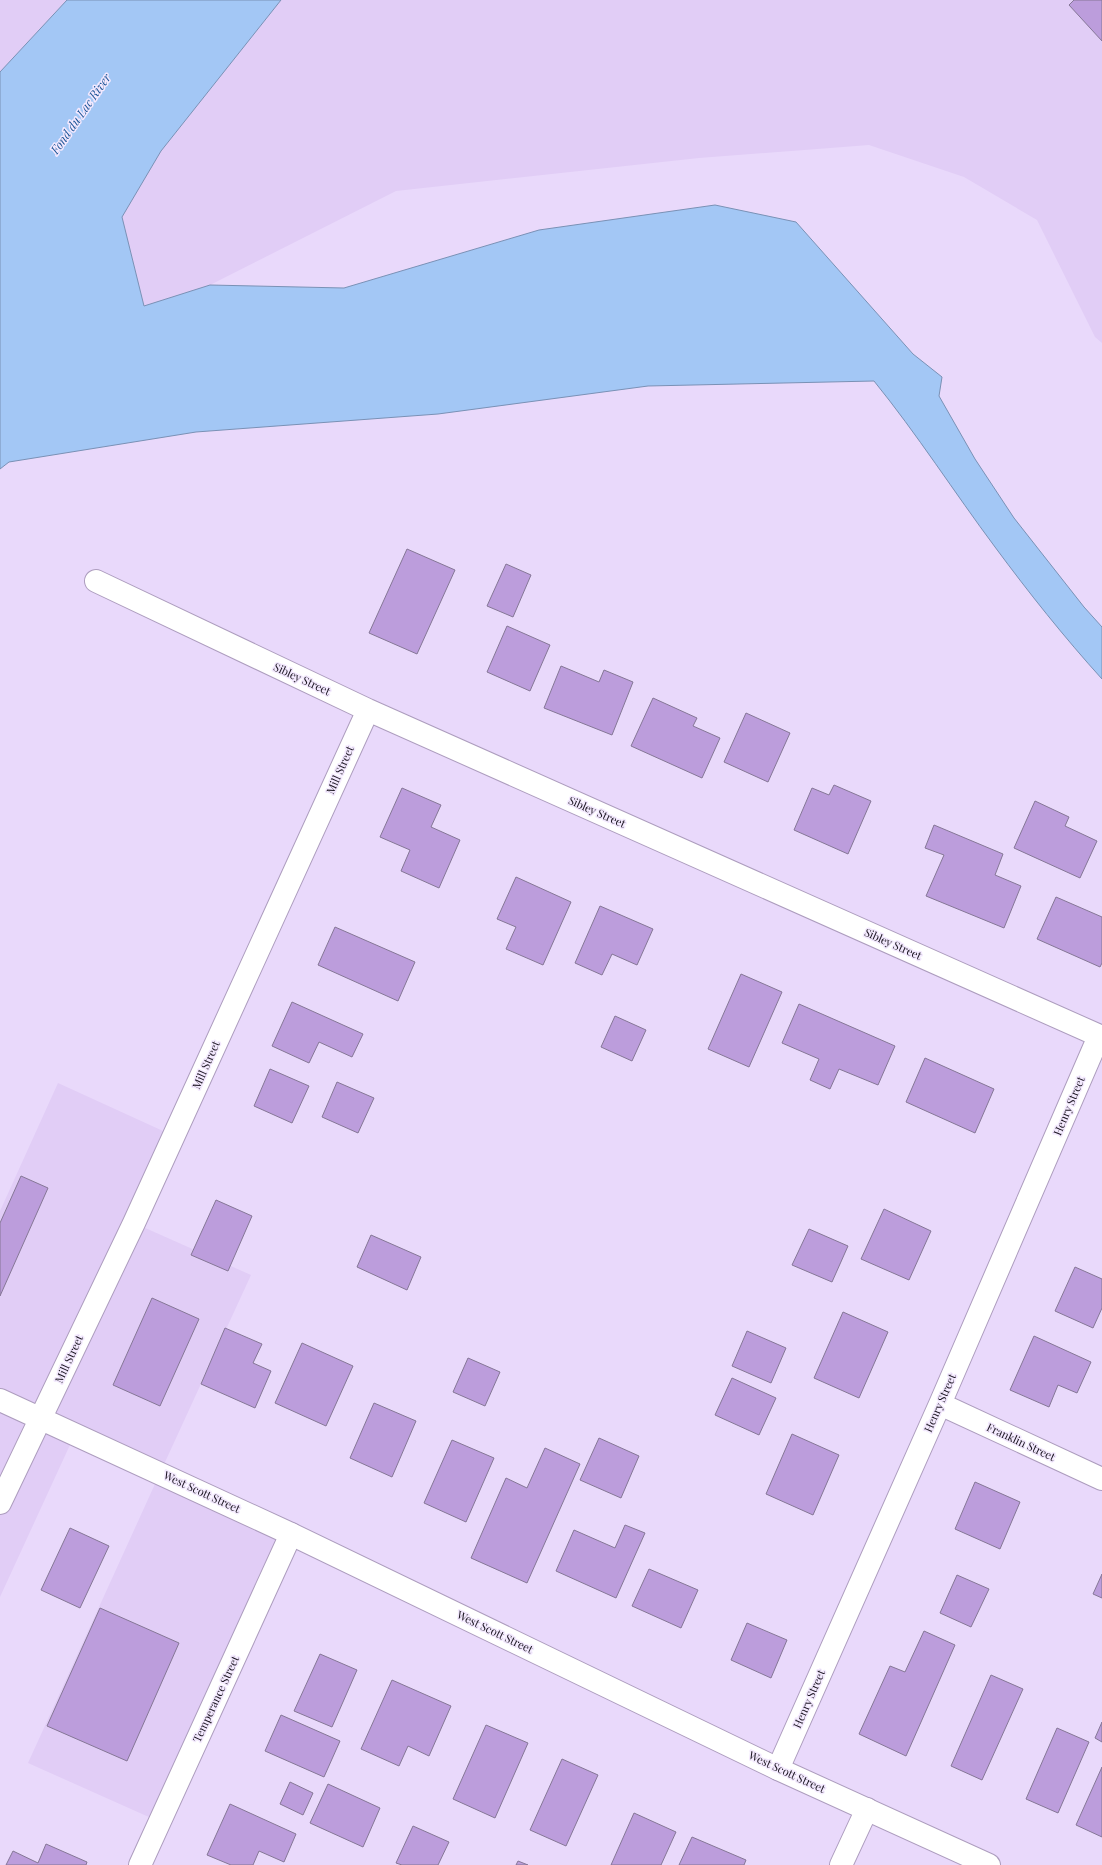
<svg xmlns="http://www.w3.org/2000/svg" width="1102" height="1865" viewBox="0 0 1102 1865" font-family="'Playfair Display',serif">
	<rect width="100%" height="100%" fill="#e9d9fb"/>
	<path fill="#e1cdf6" d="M0 0H67L0 72Z
		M281 0H1102V343L1095 337 1037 220 964 177 869 145 699 158 396 191 210 285 144 307 122 217 161 151Z
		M58 1083 174 1136 134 1223 251 1275 160 1473 291 1534 160 1822 28 1763 160 1473 75 1434 0 1597V1211Z"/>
	<path fill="#a3c7f5" stroke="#7a91b5" d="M67 0H281L161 151 122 217 144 306 210 285 344 288 539 230 715 205 796 222 913 354 942 377 939 396 975 459 1014 518 1084 607 1102 627V679C1064 637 1029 593 995 547 954 492 917 434 874 381L648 386 438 414 196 432 9 462 0 469V72Z"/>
	<path fill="#bc9ddc" stroke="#857796" d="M1074 0H1102V41L1069 5Z
		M407 549 455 570 417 654 369 633Z
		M506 564 531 575 513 617 487 606Z
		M507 626 550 645 530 691 487 672Z
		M561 666 599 682 604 670 633 682 612 735 544 708Z
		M653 698 697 718 693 726 720 738 702 778 631 746Z
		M746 713 790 733 768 782 724 762Z
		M834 785 871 801 848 854 794 830 812 788 829 795Z
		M402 788 441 805 431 827 460 840 439 888 401 871 410 850 380 837Z
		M1035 801 1069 817 1065 826 1097 841 1080 878 1014 848Z
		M934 825 1003 854 995 875 1021 886 1004 928 926 896 944 855 925 848Z
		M516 877 571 902 543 965 506 949 516 927 497 919Z
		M1056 897 1102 917V963L1100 967 1037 939Z
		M600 906 653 929 637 965 612 954 602 975 575 963Z
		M335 927 415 962 398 1001 318 965Z
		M741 974 782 992 749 1067 708 1049Z
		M292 1002 363 1034 352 1057 319 1042 309 1063 272 1046Z
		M799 1004 895 1046 878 1085 839 1069 830 1089 810 1080 819 1059 782 1043Z
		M615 1016 646 1030 632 1061 601 1047Z
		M925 1058 994 1089 975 1133 906 1102Z
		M270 1069 309 1086 292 1123 254 1106Z
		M337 1082 374 1098 358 1133 322 1117Z
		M21 1176 48 1188 0 1296V1223Z
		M216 1200 252 1216 228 1271 191 1255Z
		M884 1209 931 1231 909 1280 861 1259Z
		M809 1229 848 1246 832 1282 792 1265Z
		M371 1235 421 1257 407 1290 357 1267Z
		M1075 1267 1102 1279V1308L1093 1328 1055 1311Z
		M152 1298 199 1319 160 1406 113 1385Z
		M843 1312 888 1332 859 1398 814 1378Z
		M225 1328 262 1344 253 1363 271 1371 255 1408 201 1384Z
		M747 1331 786 1348 771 1383 732 1366Z
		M1034 1336 1091 1362 1077 1393 1058 1385 1049 1407 1010 1390Z
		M302 1343 353 1366 326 1426 275 1403Z
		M468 1358 500 1372 485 1406 453 1392Z
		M732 1378 776 1398 759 1435 715 1415Z
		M374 1403 416 1421 392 1477 350 1458Z
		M792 1434 839 1455 813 1515 766 1494Z
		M599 1438 639 1456 621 1498 580 1480Z
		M452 1440 494 1458 466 1522 424 1503Z
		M545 1448 580 1464 527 1583 471 1558 506 1478 527 1488Z
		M975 1482 1020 1502 1000 1549 955 1529Z
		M625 1525 645 1533 616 1598 556 1571 574 1530 615 1548Z
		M70 1528 109 1546 80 1608 41 1590Z
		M649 1569 698 1590 681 1628 632 1606Z
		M1102 1574V1598L1093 1594Z
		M957 1575 989 1589 971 1627 940 1613Z
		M100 1608 179 1643 127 1761 47 1726Z
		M747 1623 787 1640 771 1678 731 1660Z
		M924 1631 955 1645 906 1756 859 1734 890 1666 905 1672Z
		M320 1654 357 1670 332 1727 294 1711Z
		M991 1675 1023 1689 982 1780 951 1766Z
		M392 1680 451 1706 429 1756 408 1746 399 1766 361 1749Z
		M281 1715 340 1741 324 1777 265 1751Z
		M1102 1722V1742L1095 1738Z
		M486 1725 528 1743 495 1818 453 1799Z
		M1057 1728 1089 1742 1058 1813 1026 1799Z
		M562 1759 598 1775 566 1846 530 1830Z
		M1102 1767V1837L1076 1825Z
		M290 1782 313 1793 303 1815 280 1804Z
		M328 1784 380 1808 363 1847 310 1823Z
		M230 1804 296 1834 284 1862 259 1851 253 1865H231L207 1855Z
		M634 1813 676 1832 661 1865H611Z
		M413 1826 449 1842 438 1865H402L396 1863Z
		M692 1837 746 1860 744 1865H679Z
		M46 1844 87 1862 86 1865H6L13 1851 38 1863Z
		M518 1861 528 1865H516Z"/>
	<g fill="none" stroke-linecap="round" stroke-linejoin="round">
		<defs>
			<path id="minor" d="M96 581 368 710 1102 1037
				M940 1404 1102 1479
				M0 1503 134 1223 368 710
				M778 1769 940 1404 1099 1036
				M140 1865 291 1534
				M841 1865 867 1809"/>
			<path id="major" d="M0 1400 291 1534 778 1769 989 1865"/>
		</defs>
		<use href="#minor" stroke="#ad9dbe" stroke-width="24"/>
		<use href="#major" stroke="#ad9dbe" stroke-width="24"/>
		<use href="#minor" stroke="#fff" stroke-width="22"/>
		<use href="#major" stroke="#fff" stroke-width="22"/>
	</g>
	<g text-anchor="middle" stroke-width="3" stroke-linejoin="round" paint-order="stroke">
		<g font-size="11" fill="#19131f" stroke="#f3e9fe">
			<text transform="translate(302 679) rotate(25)" y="4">Sibley Street</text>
			<text transform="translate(340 770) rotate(-66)" y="4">Mill Street</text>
			<text transform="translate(597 812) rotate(24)" y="4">Sibley Street</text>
			<text transform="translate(893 944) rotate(24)" y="4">Sibley Street</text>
			<text transform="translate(206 1065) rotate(-66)" y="4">Mill Street</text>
			<text transform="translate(1069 1106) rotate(-67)" y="4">Henry Street</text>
			<text transform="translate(69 1359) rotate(-65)" y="4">Mill Street</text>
			<text transform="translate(940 1403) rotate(-66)" y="4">Henry Street</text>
			<text transform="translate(1021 1442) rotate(25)" y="4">Franklin Street</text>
			<text transform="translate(202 1492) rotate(25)" y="4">West Scott Street</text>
			<text transform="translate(495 1632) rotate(26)" y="4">West Scott Street</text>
			<text transform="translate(216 1699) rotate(-65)" y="4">Temperance Street</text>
			<text transform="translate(809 1699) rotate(-66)" y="4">Henry Street</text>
			<text transform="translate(787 1772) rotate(25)" y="4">West Scott Street</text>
		</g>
		<g font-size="12" font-style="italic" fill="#1b5497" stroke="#f3e9fe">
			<text transform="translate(81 114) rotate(-55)" y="4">Fond du Lac River</text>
		</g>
	</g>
</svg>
